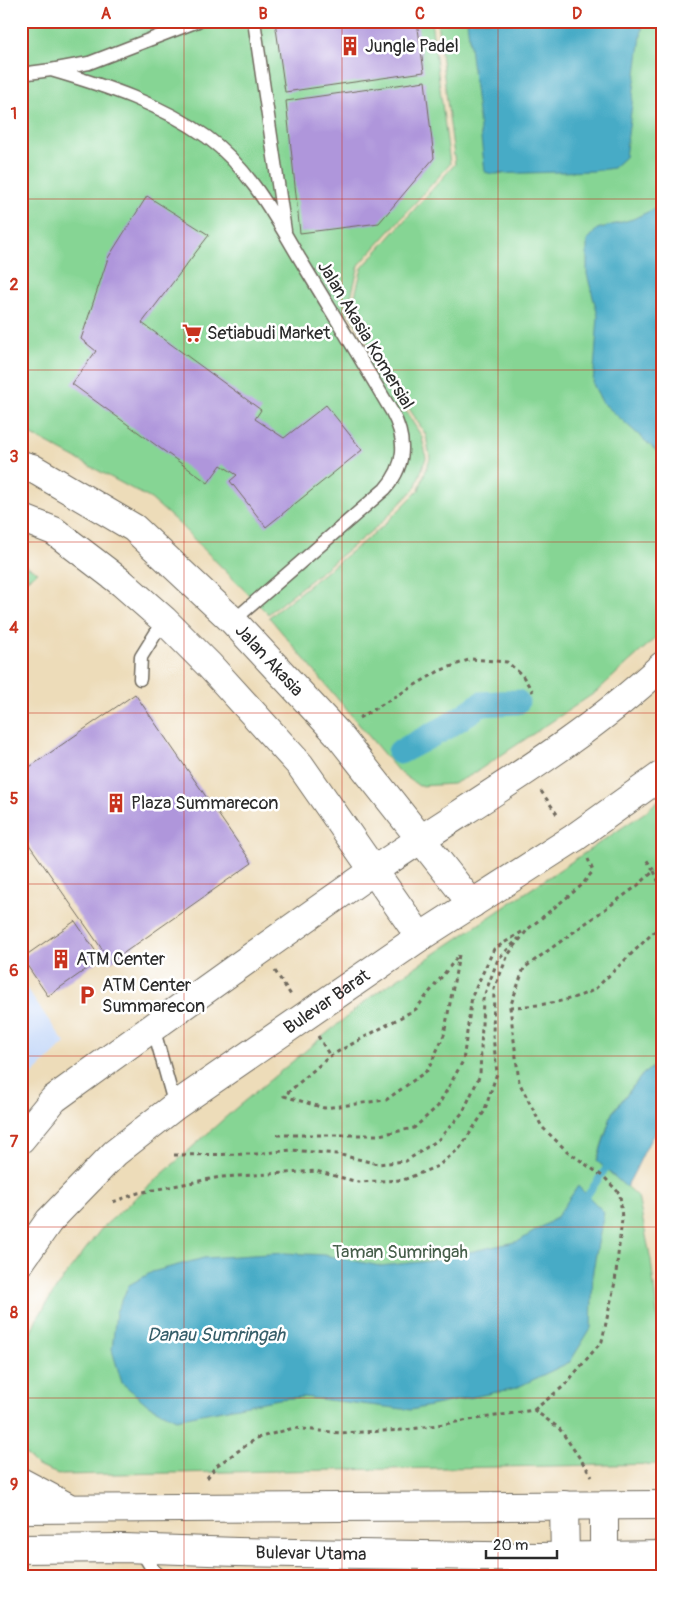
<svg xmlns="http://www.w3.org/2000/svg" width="683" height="1597" viewBox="0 0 683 1597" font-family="Pangolin,sans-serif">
	<rect width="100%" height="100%" fill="#fff"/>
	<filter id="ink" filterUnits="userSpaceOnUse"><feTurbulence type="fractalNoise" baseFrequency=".02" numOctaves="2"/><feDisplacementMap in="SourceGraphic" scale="10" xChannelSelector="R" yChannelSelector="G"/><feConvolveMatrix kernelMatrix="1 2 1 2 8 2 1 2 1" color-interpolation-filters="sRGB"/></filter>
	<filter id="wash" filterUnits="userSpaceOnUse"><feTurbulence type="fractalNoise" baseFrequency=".0096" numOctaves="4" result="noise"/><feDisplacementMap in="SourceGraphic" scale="20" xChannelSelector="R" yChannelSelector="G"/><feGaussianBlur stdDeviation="1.12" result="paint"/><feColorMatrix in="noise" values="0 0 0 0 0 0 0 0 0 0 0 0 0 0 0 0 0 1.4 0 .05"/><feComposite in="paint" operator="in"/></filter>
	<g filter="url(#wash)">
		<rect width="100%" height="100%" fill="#eddcb9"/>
		<path fill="#cadcf9" d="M21 981 65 1043 21 1086Z
			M484 1570 529 1576 21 1575Z"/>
		<path fill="#86d594" stroke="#588060" d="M21 21H431L450 164 359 265 346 317 422 437 426 458 415 488 380 524 268 614 175 520 151 499 21 429Z
			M437 21H662V632L596 692 473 774 453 784 419 786 398 771 269 617 382 527 419 490 430 458 426 435 350 315 362 268 455 164Z
			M21 563 38 572 21 583Z
			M662 797V1061L643 1074 612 1113 597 1160 638 1197 651 1260 662 1356V1464L61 1475 37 1466 21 1450V1354L37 1319 61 1281 102 1228 236 1108 372 996 644 813Z"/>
		<path fill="#47abc6" stroke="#396b78" d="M467 21H643L625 157 613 168 594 171 492 174 485 172Z
			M662 205V456L602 402 593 384 598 316 587 274V241L597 229 633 219Z
			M662 1061V1124C646 1141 639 1167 626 1187L597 1161 612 1113 643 1074Z
			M578 1186 604 1212 593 1270 591 1328 570 1362 516 1388 411 1410 303 1397 279 1399 176 1419 148 1405 122 1383 112 1350 116 1312 129 1285 152 1272 204 1258 285 1253 325 1255 380 1266 429 1261 519 1241 556 1218Z"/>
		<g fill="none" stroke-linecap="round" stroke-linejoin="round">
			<path stroke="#47abc6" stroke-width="7" d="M584 1200 611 1161"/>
			<path stroke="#47abc6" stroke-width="25" d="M400 752 447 727 481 704 517 702"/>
		</g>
		<g id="blocks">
			<path fill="#af96db" d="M275 21H417L424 72 285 92Z
				M425 81 434 158 379 223 300 233 286 101Z
				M147 196 209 235 142 323 261 410 255 419 284 438 326 405 362 450 266 527 230 481 237 475 221 465 208 483 72 384 96 351 81 339 108 258Z
				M135 694 252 863 111 962 21 833V773Z
				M75 921 101 959 48 996 22 958Z"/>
		</g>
	</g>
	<g filter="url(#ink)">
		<use href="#blocks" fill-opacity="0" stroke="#6f695d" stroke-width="1"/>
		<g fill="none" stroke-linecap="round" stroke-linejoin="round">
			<defs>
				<path id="service" d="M198 21 89 63 51 70C106 86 161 104 207 137 252 170 278 223 306 269 335 317 364 364 392 412 407 440 406 465 385 489L233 621
					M254 21 285 231
					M21 74 51 70
					M140 679 141 657 164 620
					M153 1027 175 1106
					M140 1549 153 1570 160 1576"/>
				<g id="tertiary">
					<path id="s1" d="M21 465 32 468 134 528 233 621 337 733 472 904"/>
					<path d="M21 518 54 531 122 583 164 620 209 665 300 765 420 937"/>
					<path d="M564 1505 565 1557 568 1576"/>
					<path d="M604 1506V1557L617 1576"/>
					<path d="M651 1576 662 1564"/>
				</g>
				<g id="secondary">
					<path d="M21 1139 54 1099C160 1022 266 946 373 871 471 804 575 747 662 666"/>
					<path id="s2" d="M21 1261 49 1221 115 1153 175 1106 420 937 574 838 662 775"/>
					<path d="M21 1482 66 1506"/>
					<path d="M21 1509 662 1505"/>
					<path id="s3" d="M21 1549 124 1548 237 1552 539 1557 662 1555"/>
				</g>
			</defs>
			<use href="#service" stroke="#6f695d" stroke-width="15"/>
			<use href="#tertiary" stroke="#6f695d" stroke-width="30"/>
			<use href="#secondary" stroke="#6f695d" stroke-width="30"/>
			<path stroke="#6f695d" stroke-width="3" stroke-dasharray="4 4" stroke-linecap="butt" d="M359 718 439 671 471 659 507 662 522 675 533 692
				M541 791 559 817
				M654 871 662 890
				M459 955 444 1035 428 1070 386 1100 324 1108 284 1096 330 1056 416 1009Z
				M275 971 291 995
				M510 1007C539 1006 568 1002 594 990L655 931 662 918
				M318 1036 330 1056
				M277 1135H379L414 1128 438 1106 463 1061 472 996 494 949 525 930
				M174 1155 256 1154 291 1150 337 1154 378 1164 406 1161 438 1140 463 1112 480 1075 483 999 498 959 519 938
				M113 1202 138 1193 220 1177 316 1171 358 1182 403 1180 438 1166 460 1148 484 1112 497 1073 493 1036 494 989 508 955 528 929 582 885 593 871 588 859
				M534 1410 564 1386 602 1341 615 1282 622 1219 620 1194 605 1178 567 1151 542 1127 519 1082 510 1007 524 968 637 886 654 871 646 859
				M207 1478 216 1466 257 1438 294 1428 340 1433 405 1430 534 1410 559 1428 592 1476"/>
			<use href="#service" stroke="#fff" stroke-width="12"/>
			<use href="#tertiary" stroke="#fff" stroke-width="28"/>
			<use href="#secondary" stroke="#fff" stroke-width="28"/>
		</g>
	</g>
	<path fill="none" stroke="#c8321e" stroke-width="1" stroke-opacity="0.55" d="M184 21V1576M342 21V1576M498 21V1576M21 199H662M21 370H662M21 542H662M21 713H662M21 884H662M21 1056H662M21 1227H662M21 1398H662"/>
	<defs>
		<symbol id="building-bare" viewBox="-9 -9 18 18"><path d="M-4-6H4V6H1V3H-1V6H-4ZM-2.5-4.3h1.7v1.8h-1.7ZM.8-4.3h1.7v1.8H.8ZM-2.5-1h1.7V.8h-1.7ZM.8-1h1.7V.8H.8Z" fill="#c8321e" stroke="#fff" stroke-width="2.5" paint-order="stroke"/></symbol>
		<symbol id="supermarket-bare" viewBox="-9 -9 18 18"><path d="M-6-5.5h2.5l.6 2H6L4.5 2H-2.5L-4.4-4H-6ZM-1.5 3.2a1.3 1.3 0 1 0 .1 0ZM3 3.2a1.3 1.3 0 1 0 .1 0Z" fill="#c8321e" stroke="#fff" stroke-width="2.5" paint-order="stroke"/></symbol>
		<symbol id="parking-bare" viewBox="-9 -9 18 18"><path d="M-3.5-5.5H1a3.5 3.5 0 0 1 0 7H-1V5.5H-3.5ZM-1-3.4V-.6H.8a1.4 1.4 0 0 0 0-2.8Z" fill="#c8321e" stroke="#fff" stroke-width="2.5" paint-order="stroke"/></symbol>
	</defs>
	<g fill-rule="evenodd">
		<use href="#building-bare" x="336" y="32" width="28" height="28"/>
		<use href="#supermarket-bare" x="178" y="319" width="28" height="28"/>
		<use href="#building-bare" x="102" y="789" width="28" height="28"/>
		<use href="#building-bare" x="47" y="945" width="28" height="28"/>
		<use href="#parking-bare" x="73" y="981" width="28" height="28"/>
	</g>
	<g text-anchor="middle" stroke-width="5" stroke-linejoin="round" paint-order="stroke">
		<g font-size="18" fill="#2b2b2b" stroke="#fff" text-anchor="start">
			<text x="365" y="52">Jungle Padel</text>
			<text x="207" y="339">Setiabudi Market</text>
			<text x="131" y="809">Plaza Summarecon</text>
			<text x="76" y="965">ATM Center</text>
			<text x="102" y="991">ATM Center<tspan x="102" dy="21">Summarecon</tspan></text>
		</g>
		<g font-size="18" fill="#2b2b2b" stroke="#fff">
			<text transform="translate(366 335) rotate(59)" y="6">Jalan Akasia Komersial</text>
			<text dy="6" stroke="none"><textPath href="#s1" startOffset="319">Jalan Akasia</textPath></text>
			<text dy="6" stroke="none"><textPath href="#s2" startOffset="404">Bulevar Barat</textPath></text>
			<text dy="6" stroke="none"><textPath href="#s3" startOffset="290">Bulevar Utama</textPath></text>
		</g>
		<g font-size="18" fill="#465e4a" stroke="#fff">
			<text x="400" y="1258">Taman Sumringah</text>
		</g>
		<g font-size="19" font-style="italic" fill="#365e69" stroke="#fff">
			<text x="216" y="1341">Danau Sumringah</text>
		</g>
	</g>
	<rect width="683" height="1597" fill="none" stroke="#fff" stroke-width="55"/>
	<path d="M486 1550v8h71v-8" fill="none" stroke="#2b2b2b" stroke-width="2.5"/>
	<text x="493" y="1550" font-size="15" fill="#2b2b2b" stroke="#ffffff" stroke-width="4" paint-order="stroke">20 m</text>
	<rect x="28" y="28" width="628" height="1542" fill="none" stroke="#c8321e" stroke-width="2"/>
	<g font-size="16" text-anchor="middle" font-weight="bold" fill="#c8321e">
		<text x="106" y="19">A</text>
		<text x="263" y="19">B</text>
		<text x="420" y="19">C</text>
		<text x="577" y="19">D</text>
		<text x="14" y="119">1</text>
		<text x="14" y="290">2</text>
		<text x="14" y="462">3</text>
		<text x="14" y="633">4</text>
		<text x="14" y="804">5</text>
		<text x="14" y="976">6</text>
		<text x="14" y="1147">7</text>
		<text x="14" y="1318">8</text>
		<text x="14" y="1490">9</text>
	</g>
</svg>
